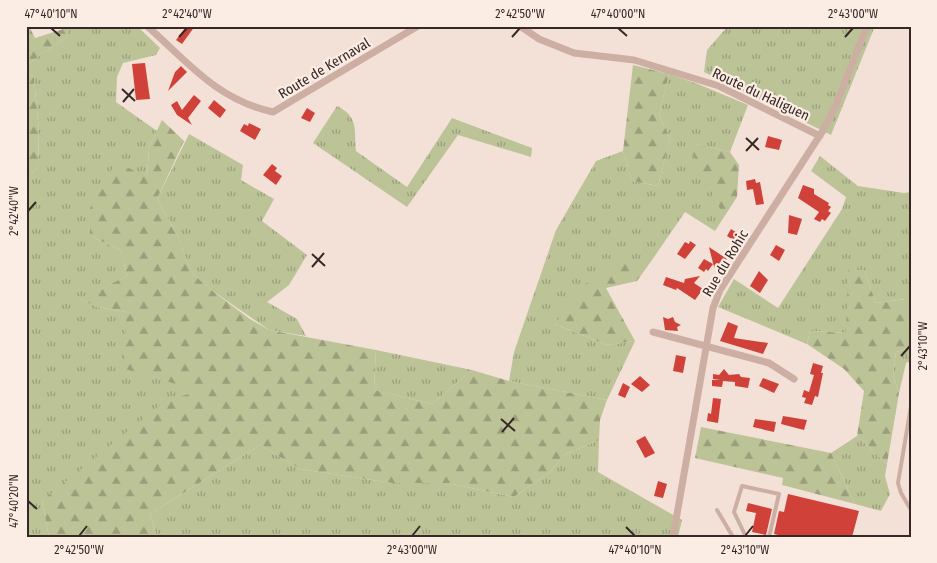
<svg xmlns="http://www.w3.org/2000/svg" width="937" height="563" viewBox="0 0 937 563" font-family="'Fira Sans Condensed',sans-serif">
	<defs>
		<pattern id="grass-tufts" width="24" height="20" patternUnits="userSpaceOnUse" patternTransform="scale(1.25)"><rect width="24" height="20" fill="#bcc397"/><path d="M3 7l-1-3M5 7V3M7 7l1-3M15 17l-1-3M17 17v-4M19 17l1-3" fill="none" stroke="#9a9e7b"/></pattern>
		<pattern id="forest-firs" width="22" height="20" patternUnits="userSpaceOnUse" patternTransform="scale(1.25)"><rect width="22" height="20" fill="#bcc397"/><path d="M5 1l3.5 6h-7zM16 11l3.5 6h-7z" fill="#9a9e7b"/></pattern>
	</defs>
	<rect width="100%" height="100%" fill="#f3e1d8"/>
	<path fill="url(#grass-tufts)" d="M69 26H137L160 48 156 55 123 63 117 77 116 102 157 131 149 147 147 178 90 236 121 250 127 276 81 299 97 307 126 312 200 391 42 501 49 537H26V178L38 167 39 131 34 78 26 70V65L67 37Z
		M728 26H875L831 135 704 72 707 50Z
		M669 74 698 84 748 105 730 152 697 144 694 154 724 217 715 231 685 212 652 260H626L555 324 607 345 635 341 607 400 509 381 514 352 556 230 596 161 623 151 632 181 658 186 670 138 659 115Z
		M337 106C359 117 354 129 356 151L407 187 452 118 532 148 531 157 458 135 407 207 313 143Z
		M189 134 243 165 241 180 274 199 262 221 307 255 289 285 267 302 297 319 306 336 269 330 210 289 191 272 178 237 157 199Z
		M820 156 858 186 904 193 911 192V304L905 299 876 303 864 270 847 333 810 331 807 344 718 307 734 279 778 308 842 209 846 197 811 171Z
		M911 348V361L906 363 899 393 893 375 896 352Z
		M376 350 472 370 432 404 374 390Z
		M857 436 887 464 885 476 890 494 881 511 855 504 831 453Z
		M599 440 598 472 682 520 678 537H157L150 514 260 445 300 469 392 483H448L514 497 550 472 564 455Z"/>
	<path fill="url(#forest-firs)" d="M26 26H29L35 38 70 27 67 37 26 65Z
		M633 65 669 74 659 115 670 138 658 186 632 181 623 151Z
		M26 70 34 78 39 131 38 167 26 178Z
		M162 120 184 141 157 199 178 237 191 272 210 289 250 319 269 330 376 350 374 390 432 404 472 370 509 381 607 400 600 420 599 440 564 455 550 472 514 497 448 483H392L300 469 260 445 150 514 157 537H49L42 501 165 401 199 391 125 369 126 312 97 307 80 299 127 276 121 250 90 236V208L116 162 147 177 149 147Z
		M697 144 730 152 739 165 737 197 724 217 693 154Z
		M626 260H652L637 281 606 288 635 341 607 345 555 324 585 284Z
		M848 270H864L876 303 906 299 911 304V348L896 352 893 375 899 393 887 464 857 436 864 391 844 369 807 344 810 331 846 333Z
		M701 427 831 453 855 504 782 485 783 478 695 458Z"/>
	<path fill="#d04239" d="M187 26H195L182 44 176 40Z
		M145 63 150 99 136 100 132 64Z
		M181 66 187 72 168 91 175 72Z
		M194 95 201 101 188 118 192 125 177 115 171 105 177 101 182 110Z
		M214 100 226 110 220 118 208 108Z
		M307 108 315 113 310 122 301 118Z
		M249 123 261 129 255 140 240 131 244 124 248 126Z
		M768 136 782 140 779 150 765 147Z
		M272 164 277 168 275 171 282 176 276 185 263 175Z
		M755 179 756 183 760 182 764 204 756 205 753 189 747 190 746 181Z
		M803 185 814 189V194L829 203 828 205 831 207 828 211 831 213 825 221 822 219 820 222 814 219 819 212 798 198Z
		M789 215 802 219 797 235 788 233Z
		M731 229 742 236 738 243 727 236Z
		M690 241 696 245 685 259 677 254 685 242 689 244Z
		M776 245 785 250 779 261 770 255Z
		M709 247 727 259 720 271 714 267Z
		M704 259 713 264 708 271 706 269 704 272 698 268Z
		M759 271 768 280 760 293 750 286Z
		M700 276 694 283 703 289 695 300 677 288 676 290 663 285 666 277 684 283 685 279Z
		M663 317 668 319 673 317 675 322 681 325 677 327 678 331 665 330Z
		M728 322 738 326 734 338 768 343 763 354 720 341Z
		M676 355 686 357 683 373 673 371Z
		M813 363 823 366 821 373H823L818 397 815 396 812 405 804 403 806 398 802 397 804 390 809 392 814 375 810 374Z
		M724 369 729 375 739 374 741 377 750 378 748 388 735 386V382L723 381 722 387 712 386V380H720L713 379V374L719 375Z
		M640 376 650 385 642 392 631 384Z
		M763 378 779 384 774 393 759 386Z
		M623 383 630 387 625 398 618 395Z
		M713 398 721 399 718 423 707 421 708 413 711 414Z
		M783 416 807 420 804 430 781 424Z
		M755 419 776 422 774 432 753 427Z
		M645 436 655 453 645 458 636 441Z
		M658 481 667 484 663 498 654 496Z
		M788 494 859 511 852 537H787L774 534 779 511 784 512Z
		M748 503 772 509 766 535 752 532 756 513 746 511Z"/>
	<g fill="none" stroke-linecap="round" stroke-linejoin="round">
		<path stroke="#ccaea3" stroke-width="4" d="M911 406 898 483 901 493 911 510
			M717 510 733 537
			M746 537 734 512 742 486 779 494 769 537"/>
		<path stroke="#ccaea3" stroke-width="7" d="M147 26C188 62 217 100 273 112L418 26
			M520 26 539 39 574 53 634 60 719 86 820 136
			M653 332 769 363 794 379
			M673 537 713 308 720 290 824 129 836 105 867 26"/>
	</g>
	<path fill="none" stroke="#362826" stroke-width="2" d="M51 28 60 36M618 28 627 36M179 37 187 28M512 37 520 28M845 37 853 28M122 89 135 101M123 102 134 89M746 138 759 150M746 151 758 138M28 211 36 202M312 254 325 266M312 267 324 253M901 356 910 346M501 419 515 431M502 432 514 418M28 501 37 509M626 527 635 536M79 536 87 526M412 536 420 526M745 536 753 526"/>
	<g text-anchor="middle" stroke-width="4.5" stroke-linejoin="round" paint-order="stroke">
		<g font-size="14" fill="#362826" stroke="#fbece4">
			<text transform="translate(324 68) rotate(-31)" y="5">Route de Kernaval</text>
			<text transform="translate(761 94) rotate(25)" y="5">Route du Haliguen</text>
			<text transform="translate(725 263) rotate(-59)" y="5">Rue du Rohic</text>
		</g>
	</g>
	<rect width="937" height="563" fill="none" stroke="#fbece4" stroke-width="55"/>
	<rect x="28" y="28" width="882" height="508" fill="none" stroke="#362826" stroke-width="2"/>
	<g font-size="12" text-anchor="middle" fill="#362826">
		<text x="51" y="18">47°40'10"N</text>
		<text x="187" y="18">2°42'40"W</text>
		<text x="520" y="18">2°42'50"W</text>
		<text x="618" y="18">47°40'00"N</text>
		<text x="853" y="18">2°43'00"W</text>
		<text transform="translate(14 211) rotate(-90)" y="4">2°42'40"W</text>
		<text transform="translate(923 346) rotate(-90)" y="4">2°43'10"W</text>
		<text transform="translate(14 501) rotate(-90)" y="4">47°40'20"N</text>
		<text x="79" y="554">2°42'50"W</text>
		<text x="412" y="554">2°43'00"W</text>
		<text x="635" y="554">47°40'10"N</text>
		<text x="745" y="554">2°43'10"W</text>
	</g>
</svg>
